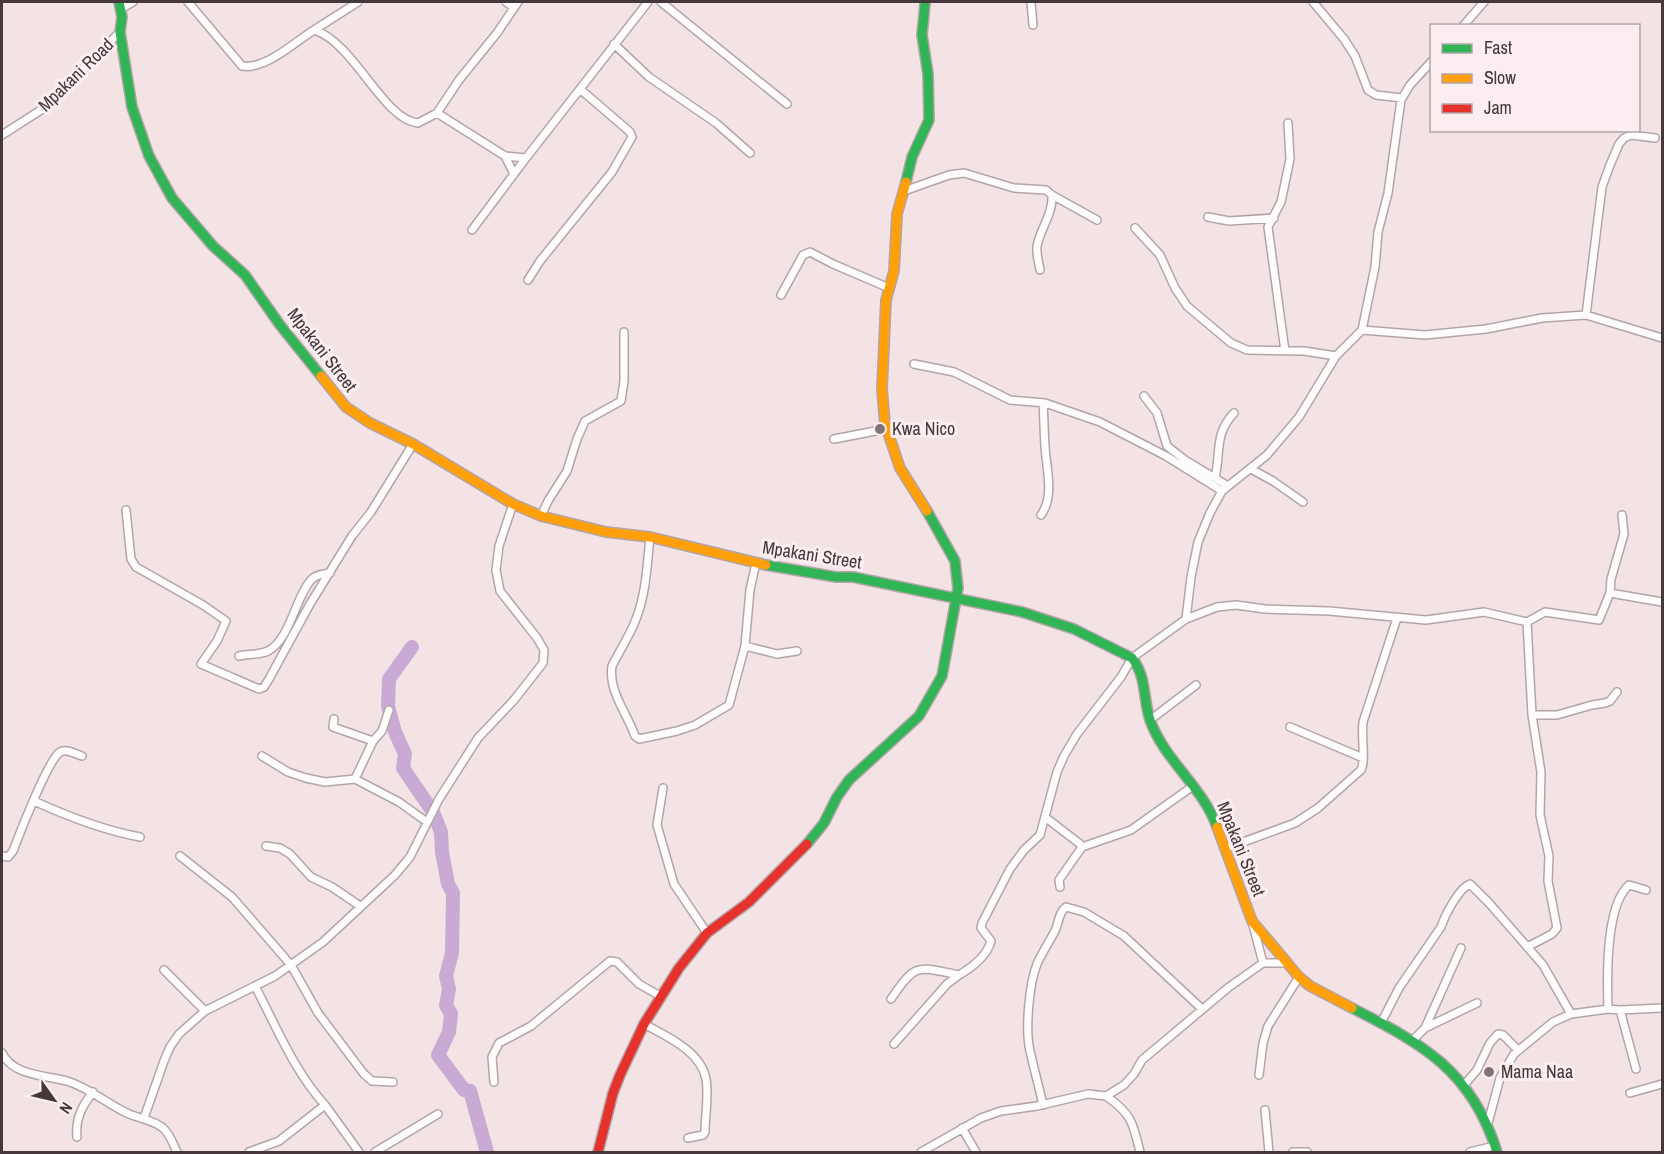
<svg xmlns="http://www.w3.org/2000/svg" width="1664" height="1154" viewBox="0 0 1664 1154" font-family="'Archivo Narrow',sans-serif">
	<rect width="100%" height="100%" fill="#f4e3e5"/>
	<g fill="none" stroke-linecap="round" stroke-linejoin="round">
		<path stroke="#c9aad5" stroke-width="14" d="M412 647 389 679 388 706 395 732 405 754 403 768 433 812 441 832 442 852 448 884 453 893 452 953 446 976 449 989 446 1005 451 1014 449 1032 438 1055 464 1090 470 1091 487 1152"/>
		<defs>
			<path id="street" d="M188 2 242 66C265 70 295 42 314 30 354 42 383 120 418 123L437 113 459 80 497 33 518 2
				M506 2 513 7
				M661 2 787 104
				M1031 2 1033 25
				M1313 2 1344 39 1355 56 1368 90 1376 95 1402 98
				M121 9 133 2
				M1463 26 1484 2
				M314 30 358 2
				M614 44 649 77 716 123 750 153
				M437 113 505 156 526 158 648 2
				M2 135 44 108 120 32
				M505 156 514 174
				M904 191 949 175 964 173 1014 188 1046 190 1052 195C1053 214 1041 227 1037 246 1036 254 1039 263 1040 270
				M1052 195 1097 220
				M1208 217 1229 221 1274 218
				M1135 228 1160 255 1175 288 1187 306 1231 343 1247 350 1304 351 1336 356
				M472 230 526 158
				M528 280 540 261 612 172 632 137 630 132 580 89
				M781 295 803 255 810 252 833 264 889 288
				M1586 315 1602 187 1610 165 1619 144 1624 138 1631 135 1655 138
				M1362 330 1375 267 1378 232 1388 193 1401 100 1410 85 1432 61
				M1285 351 1268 227 1281 202 1290 159 1288 123
				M914 364 954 372 1010 400 1045 403 1100 422 1166 456 1222 491
				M1144 396 1157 413 1167 446 1185 460 1228 486
				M834 439 886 429
				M1251 469 1273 481 1303 502
				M1215 478C1221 452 1214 434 1234 413
				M126 510 131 559 136 567 203 605 226 621 217 641 201 664 259 689 264 687 269 679 310 604 352 536 371 512 413 444
				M1041 515C1055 496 1046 467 1045 446 1044 432 1044 417 1043 403
				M541 516 548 501 567 471 577 439 585 421 621 401 624 381V332
				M650 537C647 566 646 597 634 624 628 638 619 652 612 666 608 691 627 713 635 736L639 739 677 731 695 725 729 705 745 646 750 590 756 563
				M1610 593 1662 602
				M1186 619 1191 577 1198 542 1210 513 1222 491 1267 455 1299 417 1336 356 1362 330 1425 335 1486 329 1542 318 1586 315 1662 338
				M1527 622 1532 715H1557L1592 705 1605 703 1610 701 1617 692
				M745 646 777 654 797 651
				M239 656C248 654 260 655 268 651 290 640 296 595 312 579 317 574 324 574 330 573
				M334 719 333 727 373 741
				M1150 720 1196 685
				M1290 727 1363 758
				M262 756 288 772 306 778 325 782 355 779 399 802 427 822
				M355 779 373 741 382 731 389 710
				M663 788 657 825 674 884 707 933
				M34 801C69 817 102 830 140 837
				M1045 817 1080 844 1082 847 1059 880 1060 887
				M266 846 280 848 290 854 311 877 332 887 360 906
				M1082 847 1131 830 1193 786
				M1224 849 1295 823 1318 808 1361 770C1366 761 1361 735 1363 722L1397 618
				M2 856 8 857 13 851C19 835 48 760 60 752 66 748 75 754 82 756
				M180 856 232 897 291 965 318 1013 364 1074 372 1081 393 1082
				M1253 925 1263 963
				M1527 947 1552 934 1557 928 1548 881 1549 856 1540 815 1541 772 1532 715
				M164 970 205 1011
				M891 999C916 963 916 966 959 975 971 968 987 956 991 941L981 928 982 923 1010 869 1024 850 1040 835 1057 772 1064 756 1077 734 1121 677 1132 658 1186 619 1217 607 1236 605 1265 609 1329 611 1426 620 1484 612 1527 622 1545 612 1599 620 1610 593 1611 579 1624 534 1622 515
				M1608 1009C1607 979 1605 906 1629 885L1646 890
				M1620 1010 1636 1069
				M1381 1023 1399 988 1441 927C1445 915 1459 888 1470 884L1489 903 1543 965 1571 1014
				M644 1024C666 1036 701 1051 706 1079 709 1096 705 1115 705 1132L703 1135 688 1138
				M1425 1028 1461 948
				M1413 1040 1425 1028 1477 1003
				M894 1044 947 984 959 975
				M2 1053C13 1076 45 1075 67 1081 90 1088 107 1104 129 1114 141 1119 153 1120 163 1128 170 1134 173 1144 177 1152
				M1259 1075 1263 1043 1268 1026 1299 977
				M494 1082 492 1057 499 1043 531 1026 610 961 617 962 639 984 662 997
				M1465 1084 1477 1070 1490 1043 1498 1034 1503 1035 1518 1050
				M1630 1093 1662 1084
				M1106 1096C1132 1114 1133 1123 1140 1152
				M325 1105 359 1152
				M1043 1105C1039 1087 1034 1069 1030 1051 1025 1030 1029 984 1037 964 1042 953 1049 942 1055 931 1059 923 1058 913 1066 907L1084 912 1124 936 1202 1009
				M1265 1110 1269 1152
				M144 1118 164 1061 170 1047 179 1034 205 1011 275 976 323 942 395 875 410 857 439 799 478 738 514 700 543 663 544 650 537 638 500 591 496 570 499 546 513 504
				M1488 1123 1500 1078 1514 1054 1553 1022 1571 1014 1608 1009 1620 1010 1662 1008
				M962 1128 976 1152
				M77 1137C75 1119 82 1106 93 1092
				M249 1152 279 1141 325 1105C294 1071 276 1026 255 986
				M375 1152 438 1114
				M921 1152 981 1118 1001 1111 1037 1106 1088 1094 1106 1096 1124 1085 1134 1074 1142 1060 1229 987 1263 963H1287
				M1293 1152H1307
				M1470 1152 1494 1146"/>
			<path id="fast" d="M119 2 122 17 120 32 132 107 149 156 172 198 213 246 245 275 280 325 321 376
				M906 182 912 157 929 120 928 74 922 35 925 4
				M766 565 836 577H853L1022 612 1074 629 1132 658C1147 677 1143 699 1150 720 1164 760 1203 787 1217 827
				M807 844 824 823 837 797 849 780 919 716 942 676 958 588 955 561 927 511
				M1352 1008C1423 1044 1472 1071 1497 1152"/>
			<path id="slow" d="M906 182 897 214 894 271 886 300 882 389 885 424 900 468 927 511
				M321 376 346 407 370 423 413 444 513 504 541 516 606 532 650 537 766 565
				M1217 827 1252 921 1299 977 1310 986 1352 1008"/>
			<path id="jam" d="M598 1152 613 1093 620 1075 644 1024 679 968 707 933 749 902 807 844"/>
		</defs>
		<use href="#street" stroke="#b3a5a7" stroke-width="10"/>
		<use href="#fast" stroke="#b3a5a7" stroke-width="12"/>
		<use href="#slow" stroke="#b3a5a7" stroke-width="12"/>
		<use href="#jam" stroke="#b3a5a7" stroke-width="12"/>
		<use href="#street" stroke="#fdfbfb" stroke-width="7"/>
		<use href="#fast" stroke="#30b455" stroke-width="9"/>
		<use href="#slow" stroke="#ff9f0a" stroke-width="9"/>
		<use href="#jam" stroke="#e5322d" stroke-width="9"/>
	</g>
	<g fill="#827476" stroke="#fbeef0" stroke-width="2">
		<circle cx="880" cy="429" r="6"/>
		<circle cx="1489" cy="1072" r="6"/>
	</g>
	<g text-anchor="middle" stroke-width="6" stroke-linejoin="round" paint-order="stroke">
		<g font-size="18" fill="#45383a" stroke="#fbeef0">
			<text transform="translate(76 75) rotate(-44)" y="6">Mpakani Road</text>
			<text transform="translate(322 350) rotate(52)" y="6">Mpakani Street</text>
			<text transform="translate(812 555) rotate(9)" y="6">Mpakani Street</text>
			<text transform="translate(1241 849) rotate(68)" y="6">Mpakani Street</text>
		</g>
		<g font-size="18" fill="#45383a" stroke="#fbeef0" text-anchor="start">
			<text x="892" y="435">Kwa Nico</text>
			<text x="1501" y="1078">Mama Naa</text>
		</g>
	</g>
	<rect width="1664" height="1154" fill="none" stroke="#45383a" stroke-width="6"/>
	<rect x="1430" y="24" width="210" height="108" fill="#fbeef0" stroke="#b2a5a7" stroke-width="1.5"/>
	<rect x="1442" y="44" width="30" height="9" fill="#30b455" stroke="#b2a5a7" stroke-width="1.5"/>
	<text x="1484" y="54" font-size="18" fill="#45383a">Fast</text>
	<rect x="1442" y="74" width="30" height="9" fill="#ff9f0a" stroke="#b2a5a7" stroke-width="1.5"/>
	<text x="1484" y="84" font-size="18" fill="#45383a">Slow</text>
	<rect x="1442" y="104" width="30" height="9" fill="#e5322d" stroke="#b2a5a7" stroke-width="1.5"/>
	<text x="1484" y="114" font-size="18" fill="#45383a">Jam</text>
	<g transform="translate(54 1100) rotate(124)" stroke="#fbeef0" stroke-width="4.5" paint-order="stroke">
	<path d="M0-4.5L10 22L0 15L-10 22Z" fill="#45383a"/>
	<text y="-9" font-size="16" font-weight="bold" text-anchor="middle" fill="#45383a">N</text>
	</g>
</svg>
